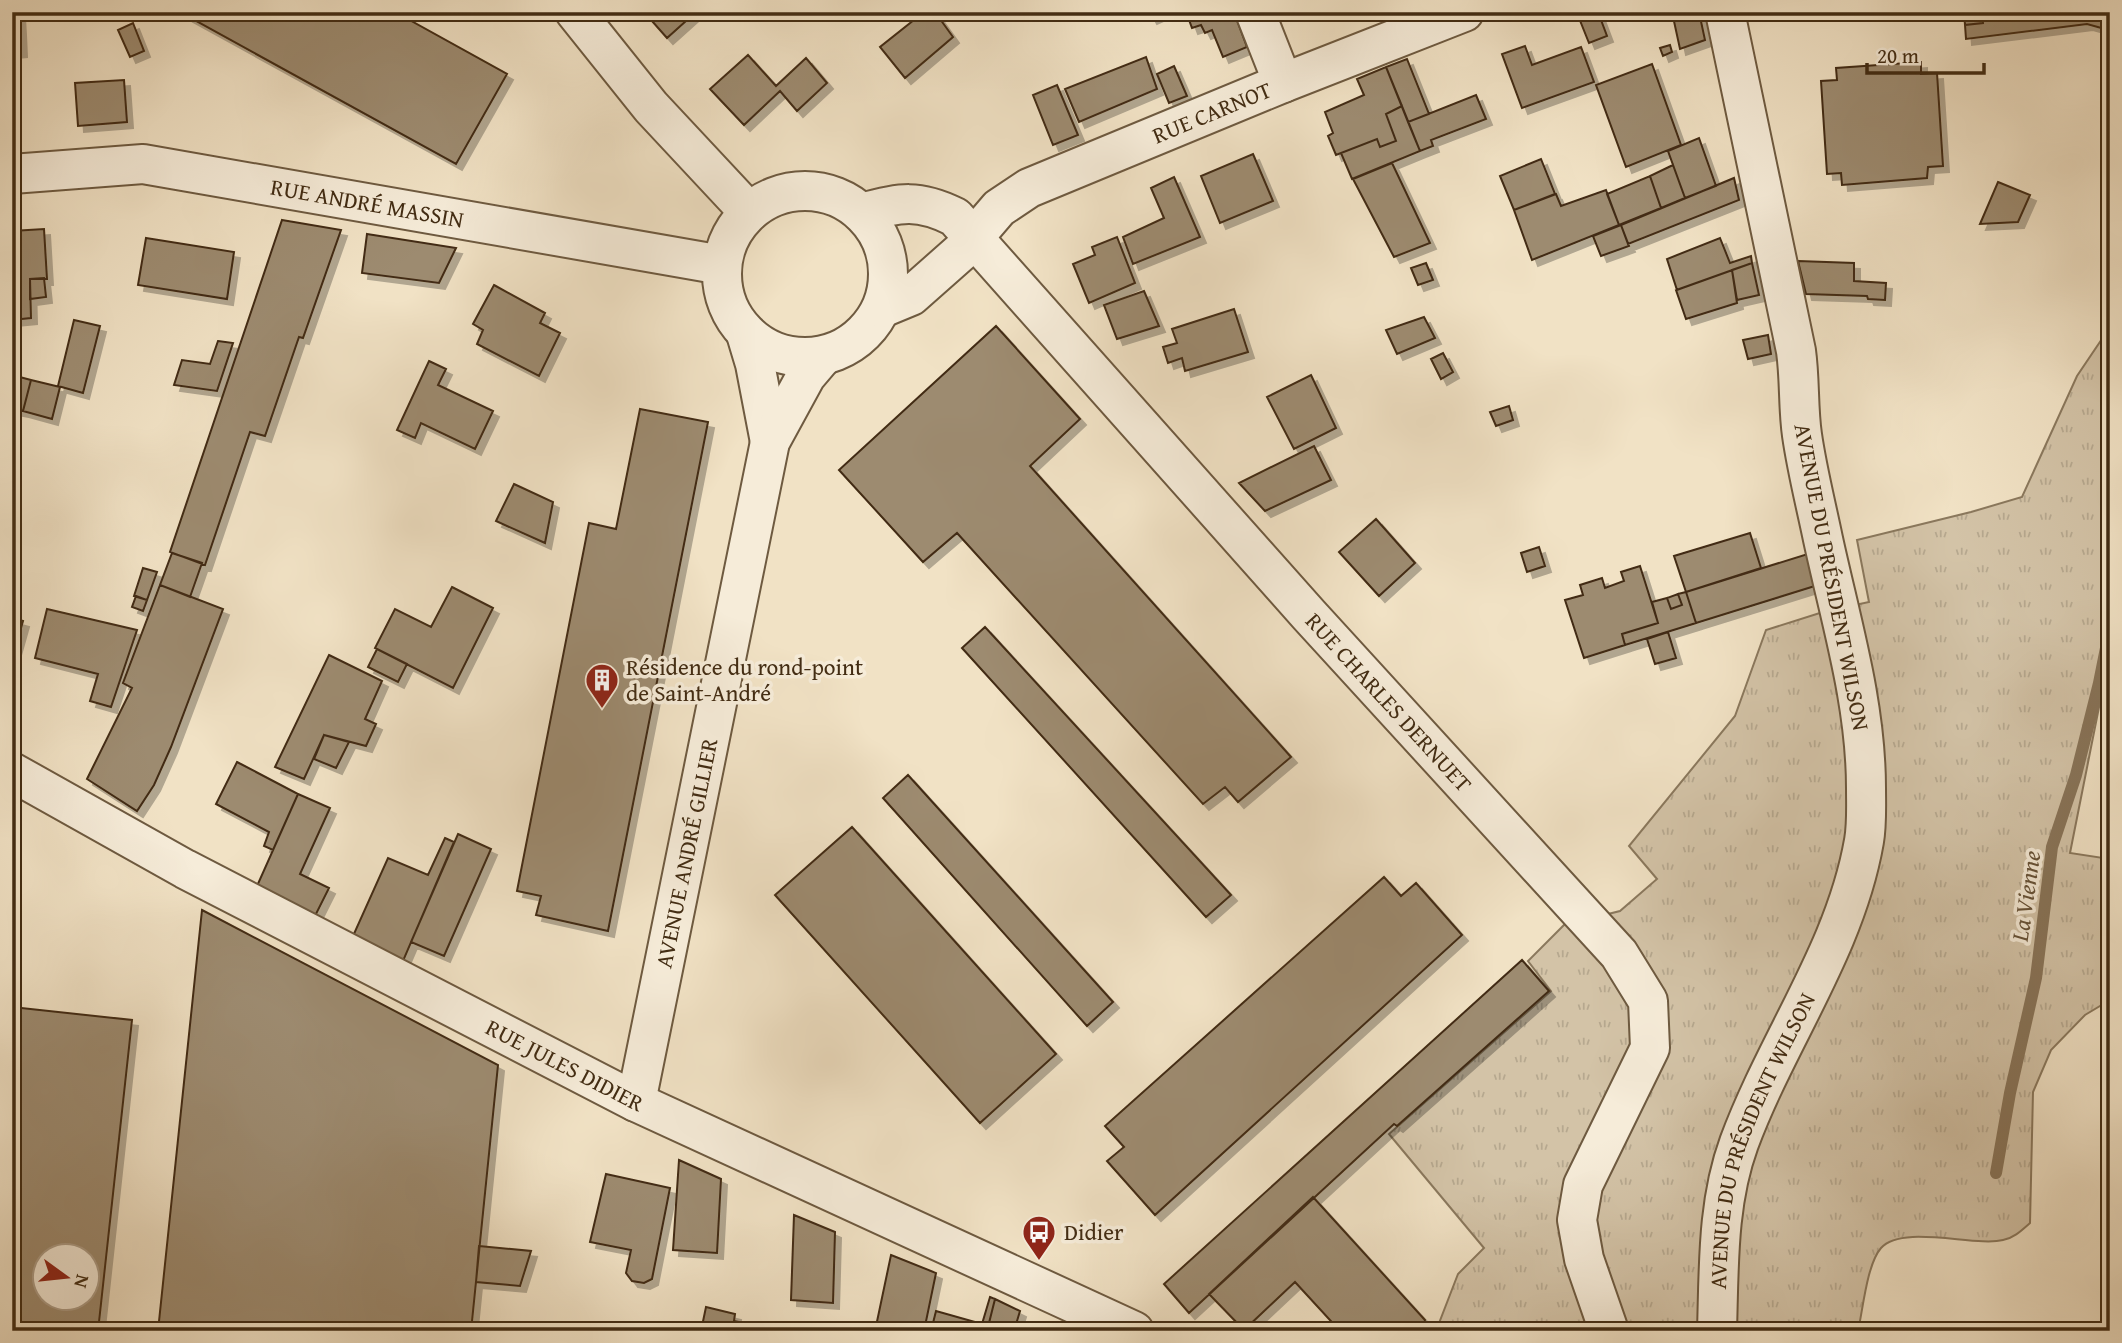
<svg xmlns="http://www.w3.org/2000/svg" width="2122" height="1343" viewBox="0 0 2122 1343" font-family="'Gentium Book Plus',serif">
	<defs>
		<pattern id="grass-tufts" width="24" height="20" patternUnits="userSpaceOnUse" patternTransform="scale(1.75)"><rect width="24" height="20" fill="#d3c3a7"/><path d="M3 7l-1-3M5 7V3M7 7l1-3M15 17l-1-3M17 17v-4M19 17l1-3" fill="none" stroke="#b6a88f"/></pattern>
		<filter id="shadow"><feDropShadow dx="6" dy="6" stdDeviation="0" flood-color="#0004"/></filter>
	</defs>
	<rect width="100%" height="100%" fill="#f1e2c5"/>
	<filter id="stains"><feTurbulence type="fractalNoise" baseFrequency=".00286" numOctaves="4"/><feColorMatrix values="0 0 0 0 .2 0 0 0 0 .09 0 0 0 0 .02 0 0 0 .5 -.17"/></filter>
	<radialGradient id="worn" r=".72"><stop offset=".6" stop-color="#630" stop-opacity="0"/><stop offset="1" stop-color="#630" stop-opacity=".3"/></radialGradient>
	<path fill="url(#grass-tufts)" stroke="#8a785d" stroke-width="2" d="M2110 327V652L2070 853 2110 859V1000L2085 1015 2051 1050 2033 1092 2030 1223C2022 1230 2014 1238 2003 1240 1975 1247 1902 1224 1881 1248 1867 1264 1863 1309 1858 1331H1646L1638 1324 1628 1331H1436L1458 1274 1484 1248 1389 1134 1551 991 1528 961 1564 925 1620 911 1657 879 1629 846 1735 716 1766 630 1823 612 1869 602 1857 540 1971 512 2022 497 2077 376Z"/>
	<g fill="none" stroke-linecap="round" stroke-linejoin="round">
		<path stroke="#887459" stroke-width="12" d="M1996 1173 2010 1093 2036 978 2052 847 2076 775 2099 683 2110 628"/>
	</g>
	<path fill="#9d8b70" stroke="#422c13" stroke-width="2" fill-rule="evenodd" filter="url(#shadow)" d="M12 12H19L20 29H12Z
		M190 12H395L507 74 456 164 187 16Z
		M644 12H696L667 38Z
		M924 12H935L953 37 905 78 880 47Z
		M1148 12H1164L1151 18Z
		M1198 12H1234L1247 47 1223 57 1212 30 1205 33 1201 25 1192 28 1188 17Z
		M1598 12 1607 36 1589 43 1577 13Z
		M1672 12H1699L1705 40 1680 49Z
		M1964 12H1982L1983 23 1965 25Z
		M1982 12H2110V19L2105 29 2087 24 1966 39 1965 25 1983 23Z
		M133 23 144 51 130 57 118 30Z
		M12 29H20L21 51 12 52Z
		M1670 45 1672 52 1663 56 1660 48Z
		M1525 46 1532 65 1581 47 1594 82 1522 108 1502 54Z
		M748 55 776 86 806 58 827 83 797 111 780 91 744 125 710 89Z
		M1146 57 1157 89 1079 122 1065 89Z
		M1407 59 1429 114 1408 122 1386 67Z
		M1921 62V74L1937 73 1943 166 1928 167 1927 178 1842 185 1841 173 1827 174 1821 81 1837 80 1836 68Z
		M1652 64 1681 145 1626 167 1596 85Z
		M1174 66 1187 96 1169 103 1157 74Z
		M1386 67 1402 106 1386 114 1396 141 1380 147 1377 139 1336 155 1328 136 1333 133 1325 112 1364 95 1357 79Z
		M124 80 127 122 78 126 75 83Z
		M1057 85 1078 135 1053 145 1033 95Z
		M1476 95 1486 119 1431 140 1433 146 1420 151 1408 122Z
		M1402 106 1420 151 1352 179 1341 153 1377 139 1380 147 1396 141 1386 114Z
		M1699 138 1716 186 1685 198 1668 151Z
		M1253 154 1273 201 1220 223 1201 176Z
		M1541 159 1555 194 1514 210 1500 176Z
		M1392 163 1430 243 1394 257 1353 179Z
		M1673 165 1685 198 1661 208 1650 176Z
		M1650 176 1661 208 1619 225 1607 194Z
		M1174 177 1200 237 1133 264 1123 237 1164 218 1151 188Z
		M1734 178 1739 200 1628 244 1621 225Z
		M1998 182 2030 195 2018 222 1980 224Z
		M1606 190 1619 225 1532 260 1514 210 1556 194 1561 206Z
		M282 220 341 230 303 338 299 337 265 436 250 432 205 565 170 552Z
		M1621 225 1629 246 1601 256 1593 236Z
		M44 229 47 279H30L31 318 12 320V231Z
		M367 234 456 248 439 283 362 273Z
		M1117 237 1135 283 1089 303 1073 264 1095 255 1092 247Z
		M146 238 234 252 227 299 138 285Z
		M1720 238 1730 263 1751 256 1752 263 1677 290 1667 259Z
		M1798 261 1854 263V281L1886 283 1885 300 1868 299 1867 296 1806 294Z
		M1426 263 1433 280 1418 285 1411 268Z
		M1752 263 1759 295 1737 300 1732 270Z
		M1732 270 1737 303 1686 319 1676 290Z
		M44 278 46 297 30 299V279Z
		M494 285 545 313 540 323 560 333 539 376 477 344 483 330 473 324Z
		M1144 291 1159 326 1117 339 1104 305Z
		M1234 309 1248 352 1185 371 1182 358 1168 363 1163 347 1177 343 1172 329Z
		M1424 317 1435 338 1397 354 1386 330Z
		M74 320 100 326 83 393 58 386Z
		M996 326 1080 419 1030 466 1291 757 1238 802 1225 787 1203 804 957 533 923 562 839 470Z
		M1768 335 1771 354 1748 359 1743 340Z
		M218 341 233 343 217 391 174 385 182 360 210 364Z
		M1443 353 1453 372 1441 379 1431 359Z
		M429 361 446 369 438 385 493 411 475 449 421 423 415 438 397 430Z
		M12 375 31 380 23 411 12 409Z
		M1311 375 1336 428 1294 449 1267 397Z
		M31 380 60 387 52 419 23 411Z
		M1509 406 1513 420 1496 426 1490 412Z
		M640 409 708 422 608 931 536 915 541 896 517 891 589 523 616 529Z
		M1314 446 1331 480 1265 511 1239 483Z
		M514 484 553 502 545 543 496 521Z
		M1376 519 1415 563 1379 596 1339 552Z
		M1750 533 1761 568 1686 592 1674 556Z
		M1539 547 1545 566 1527 572 1521 553Z
		M172 553 202 563 190 597 160 585Z
		M1811 553 1818 585 1696 623 1686 592Z
		M1640 566 1658 623 1622 634 1625 645 1584 658 1565 600 1583 595 1580 585 1602 578 1605 588 1624 581 1621 572Z
		M143 568 157 572 147 600 134 596Z
		M160 585 223 609 171 747 154 785 137 811 87 779 132 688 123 683Z
		M452 587 493 608 453 688 375 648 395 609 431 627Z
		M1686 592 1696 623 1625 645 1622 634 1658 623 1652 602 1667 598 1671 609 1682 605 1678 594Z
		M1678 594 1682 605 1671 609 1667 598Z
		M136 596 147 600 143 611 132 607Z
		M47 609 137 630 111 707 90 701 98 674 35 658Z
		M12 618 23 621 12 660Z
		M985 627 1231 895 1206 917 962 648Z
		M1668 632 1676 658 1655 664 1647 639Z
		M377 649 407 664 398 682 368 667Z
		M329 655 382 681 365 719 376 724 366 746 324 735 304 779 275 767Z
		M324 735 349 742 336 768 314 759Z
		M237 762 298 794 273 850 264 846 269 832 216 804Z
		M908 775 1113 1002 1087 1026 883 798Z
		M298 794 330 808 300 874 329 888 315 916 257 886Z
		M852 827 1056 1054 980 1123 775 895Z
		M458 834 491 849 444 956 411 942Z
		M445 838 454 842 403 961 353 936 388 858 428 875Z
		M1384 877 1401 896 1416 883 1462 935 1155 1215 1107 1161 1124 1147 1105 1126Z
		M202 910 498 1065 471 1331H158Z
		M1522 960 1549 991 1397 1126 1394 1124 1189 1313 1164 1284Z
		M12 1007 132 1020 98 1331H12ZM46 1256H88V1298H46Z
		M679 1160 721 1179 717 1253 673 1250Z
		M606 1174 670 1188 652 1279 644 1283 632 1281 626 1273 631 1250 590 1242Z
		M1313 1197 1425 1320 1421 1331H1340L1295 1282 1244 1330 1209 1294Z
		M794 1215 835 1232 833 1303 791 1300Z
		M479 1246 531 1251 520 1286 476 1282Z
		M891 1255 936 1273 924 1331H875Z
		M990 1297 995 1299 987 1331H931L936 1311 982 1324Z
		M995 1299 1020 1311 1014 1331H987Z
		M706 1307 735 1314 734 1321 767 1328 766 1331H701Z"/>
	<g fill="none" stroke-linecap="round" stroke-linejoin="round">
		<defs>
			<g id="minor">
				<path d="M575 12 651 107 749 212"/>
				<path d="M1255 12 1283 83"/>
				<path id="s1" d="M12 174 143 164 722 265"/>
				<circle cx="805" cy="274" r="83"/>
				<path id="s2" d="M862 213C900 202 919 199 955 217L1309 615 1619 954 1648 1001 1650 1048 1583 1185 1577 1220 1584 1259 1609 1331"/>
				<path id="s3" d="M882 308 911 296 963 250 999 208 1029 188 1283 83 1464 12"/>
				<path d="M746 334 755 364 770 442"/>
				<path id="s4" d="M636 1102 770 442 806 376 823 356"/>
			</g>
			<g id="tertiary">
				<path id="s5" d="M12 772 185 869 636 1102 1134 1331"/>
				<path id="s6" d="M1717 1331C1719 1267 1717 1203 1739 1143 1777 1040 1845 950 1864 841 1867 824 1866 806 1866 788 1866 703 1841 622 1823 539 1816 505 1807 470 1802 435 1798 408 1800 379 1796 351L1725 12"/>
			</g>
		</defs>
		<use href="#minor" stroke="#6e5a40" stroke-width="42"/>
		<use href="#tertiary" stroke="#6e5a40" stroke-width="42"/>
		<use href="#minor" stroke="#f6ecd9" stroke-width="38"/>
		<use href="#tertiary" stroke="#f6ecd9" stroke-width="38"/>
	</g>
	<defs>
		<symbol id="building-pin" viewBox="-11 -11 22 30"><path d="M0 17L-7.5 6A9.5 9.5 0 1 1 7.5 6Z" fill="#8f2418" stroke="#f6ecd9"/><path d="M-4-6H4V6H1V3H-1V6H-4ZM-2.5-4.3h1.7v1.8h-1.7ZM.8-4.3h1.7v1.8H.8ZM-2.5-1h1.7V.8h-1.7ZM.8-1h1.7V.8H.8Z" fill="#fff"/></symbol>
		<symbol id="bus-pin" viewBox="-11 -11 22 30"><path d="M0 17L-7.5 6A9.5 9.5 0 1 1 7.5 6Z" fill="#8f2418" stroke="#f6ecd9"/><path d="M-5-6H5V4H4V6H2V4H-2V6H-4V4H-5ZM-3.5-4V0h7V-4ZM-3.5 1.2v1.5H-2V1.2ZM2 1.2v1.5H3.5V1.2Z" fill="#fff"/></symbol>
	</defs>
	<g fill-rule="evenodd">
		<use href="#building-pin" x="583" y="661" width="38" height="52"/>
		<use href="#bus-pin" x="1020" y="1213" width="38" height="52"/>
	</g>
	<g text-anchor="middle" stroke-width="7" stroke-linejoin="round" paint-order="stroke">
		<g font-size="23" fill="#422c13" stroke="#f6ecd9">
			<text dy="8" stroke="none"><textPath href="#s3" startOffset="390">RUE CARNOT</textPath></text>
			<text dy="8" stroke="none"><textPath href="#s1" startOffset="359">RUE ANDRÉ MASSIN</textPath></text>
			<text transform="translate(1832 577) rotate(79)" y="8">AVENUE DU PRÉSIDENT WILSON</text>
			<text dy="8" stroke="none"><textPath href="#s2" startOffset="747">RUE CHARLES DERNUET</textPath></text>
			<text dy="8" stroke="none"><textPath href="#s4" startOffset="254">AVENUE ANDRÉ GILLIER</textPath></text>
			<text dy="8" stroke="none"><textPath href="#s5" startOffset="626">RUE JULES DIDIER</textPath></text>
			<text dy="8" stroke="none"><textPath href="#s6" startOffset="198">AVENUE DU PRÉSIDENT WILSON</textPath></text>
		</g>
		<g font-size="23" fill="#422c13" stroke="#f6ecd9" text-anchor="start">
			<text x="626" y="675">Résidence du rond-point<tspan x="626" dy="26">de Saint-André</tspan></text>
			<text x="1064" y="1240">Didier</text>
		</g>
		<g font-size="24" font-style="italic" fill="#655036" stroke="#f6ecd9">
			<text transform="translate(2026 896) rotate(-82)" y="8">La Vienne</text>
		</g>
	</g>
	<rect width="2122" height="1343" fill="none" stroke="#f1e2c5" stroke-width="42"/>
	<rect x="14" y="14" width="2094" height="1315" fill="none" stroke="#422c13" stroke-width="3.5"/>
	<rect x="21" y="21" width="2080" height="1301" fill="none" stroke="#422c13" stroke-width="2"/>
	<g transform="translate(66 1277) rotate(105)"><circle r="33" fill="#f6ecd9" stroke="#ae9f8a" stroke-width="2"/>
	<path d="M0-5L12 26L0 18L-12 26Z" fill="#8f2418"/>
	<text y="-10" font-size="19" font-weight="bold" text-anchor="middle" fill="#422c13">N</text>
	</g>
	<path d="M1867 63v10h117v-10" fill="none" stroke="#422c13" stroke-width="3.5"/>
	<text x="1877" y="63" font-size="21" fill="#422c13" stroke="#f6ecd9" stroke-width="5" paint-order="stroke">20 m</text>
	<rect width="100%" height="100%" filter="url(#stains)"/>
	<rect width="100%" height="100%" fill="url(#worn)"/>
</svg>
